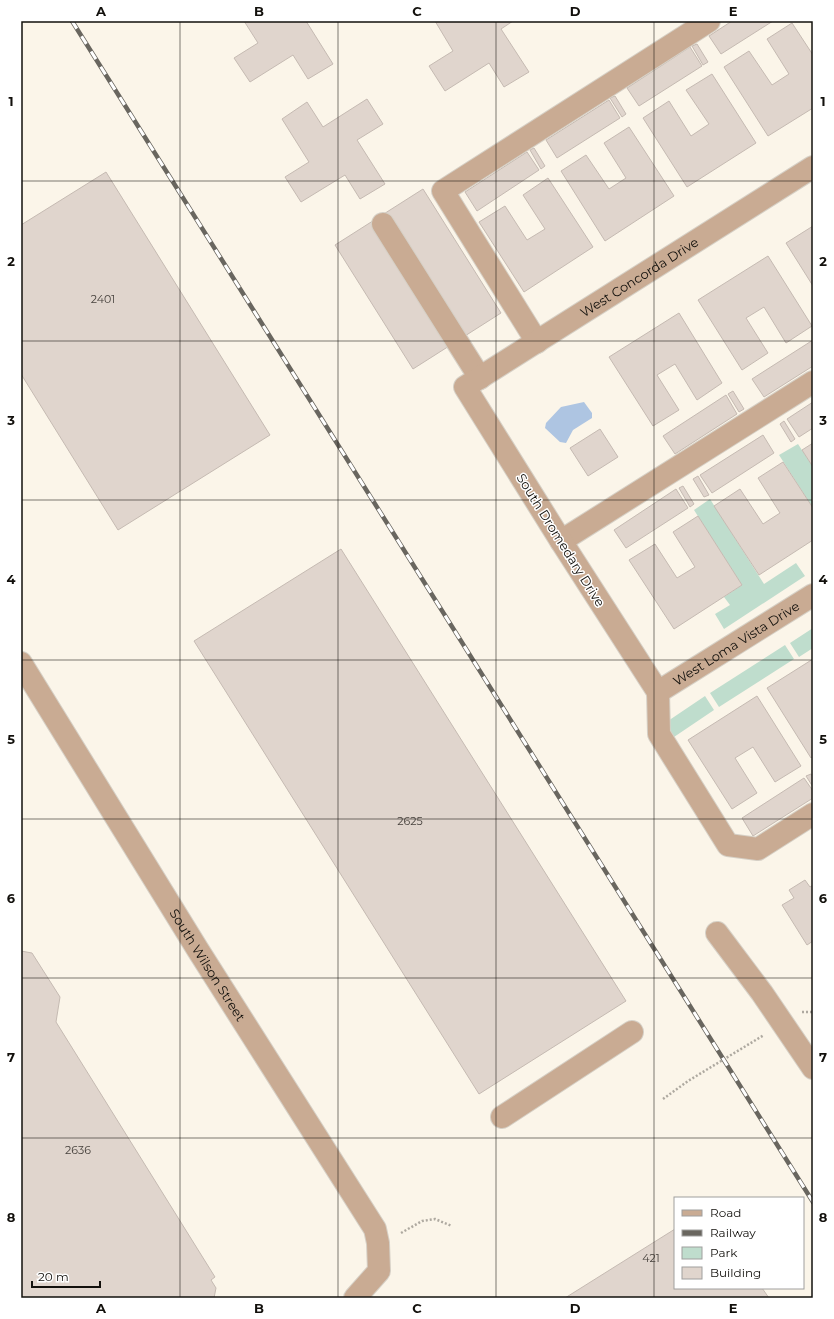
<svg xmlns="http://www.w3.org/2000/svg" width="834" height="1319" viewBox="0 0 834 1319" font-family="Montserrat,sans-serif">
	<rect width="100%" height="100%" fill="#fbf5e9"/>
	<path fill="#bfddcd" d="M798 444 813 467V508L779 455Z
		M710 499 764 584 796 563 805 576 724 629 715 614 730 605 724 597 742 585 694 510Z
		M813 628V648L799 657 790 643Z
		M785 645 794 659 719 707 710 693Z
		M705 696 714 710 674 737 665 723Z"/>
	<path fill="#aec5e2" d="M584 402 592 413V418L573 430 566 443 560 442 545 428 546 423 561 407Z"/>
	<path fill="#e0d5cd" stroke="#c5bab2" d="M244 21H306L333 64 308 79 293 55 250 82 234 58 258 43Z
		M435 21H513L501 29 529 72 504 87 489 63 445 91 429 66 453 51Z
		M732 21H773L721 54 709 36Z
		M792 23 813 55V108L768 136 724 67 749 51 772 85 789 74 767 39Z
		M697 44 708 62 703 65 692 46Z
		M690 47 702 66 639 106 627 88Z
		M712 74 756 143 687 187 643 118 669 101 691 136 709 124 686 90Z
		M615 96 626 114 622 117 610 98Z
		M367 99 383 124 357 140 385 184 360 199 345 175 301 202 285 177 309 162 282 119 307 102 323 127Z
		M609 100 620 118 557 158 546 140Z
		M629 127 674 196 605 241 561 171 586 155 609 189 626 178 604 143Z
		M534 148 545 166 541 169 530 150Z
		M527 152 539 170 477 211 465 192Z
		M106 172 270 435 118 530 21 374V225Z
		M548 178 593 247 524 292 479 222 505 206 527 240 545 229 523 195Z
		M423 189 501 313 413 369 335 245Z
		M813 226V286L786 243Z
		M768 256 812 326 786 343 764 307 746 318 768 353 742 370 698 300Z
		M679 313 722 383 697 400 675 364 657 375 679 410 653 426 609 357Z
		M813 340V366L764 397 752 379Z
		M733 391 744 409 739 412 728 394Z
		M726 395 737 414 675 454 663 436Z
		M813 402V428L799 437 787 419Z
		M784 421 795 439 791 442 780 424Z
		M600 429 618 457 588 476 570 448Z
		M763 435 774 453 712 493 700 475Z
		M813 443V467L802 450Z
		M783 462 813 508V540L759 575 714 506 740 489 763 524 780 513 758 478Z
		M698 476 709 495 704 497 693 479Z
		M683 486 694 504 690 507 679 488Z
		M676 489 688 508 626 548 614 530Z
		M698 516 742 585 674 629 629 560 655 544 677 578 695 567 673 532Z
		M341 549 626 1001 479 1094 194 641Z
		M813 659V756L811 758 767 688Z
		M757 696 801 766 775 782 753 747 735 758 757 793 732 809 688 740Z
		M811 774 813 777V787L806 776Z
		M804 778 813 791V798L753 836 742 818Z
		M805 880 810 887 813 885V941L807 945 782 905 794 898 789 890Z
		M21 951 32 953 60 997 56 1022 215 1277 211 1280 216 1288 214 1298H21Z
		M675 1229V1288H762L769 1298H565Z"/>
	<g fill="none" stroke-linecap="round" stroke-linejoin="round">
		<defs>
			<g id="minor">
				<path d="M383 224 480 378"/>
				<path d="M537 342 443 191 709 21"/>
				<path d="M561 541 813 382"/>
				<path id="s1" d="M21 663 198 950 375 1229 378 1243 379 1271 355 1298"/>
				<path id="s2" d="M658 692 561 541 465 387 813 167"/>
				<path d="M658 692 659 734 728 845 758 849 813 814"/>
				<path id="s3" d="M658 692 813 595"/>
				<path d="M717 933 762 993 813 1068"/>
				<path d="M502 1117 632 1032"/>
			</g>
		</defs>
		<use href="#minor" stroke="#d6d0c6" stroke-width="24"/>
		<path stroke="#aea9a0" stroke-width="2.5" stroke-dasharray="2 2" stroke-linecap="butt" d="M802 1012H813
			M663 1099 688 1081 764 1035
			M401 1233 422 1221 435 1219 452 1226"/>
		<use href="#minor" stroke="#c9ab93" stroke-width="22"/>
		<defs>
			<path id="rail" d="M72 21 813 1202"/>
		</defs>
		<use href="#rail" stroke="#69665f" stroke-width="4.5"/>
		<use href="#rail" stroke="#fff" stroke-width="3" stroke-dasharray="9" stroke-linecap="butt"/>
	</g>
	<path fill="none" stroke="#12100c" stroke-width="1" stroke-opacity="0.55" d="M180 21V1298M338 21V1298M496 21V1298M654 21V1298M21 181H813M21 341H813M21 500H813M21 660H813M21 819H813M21 978H813M21 1138H813"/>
	<g text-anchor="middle" stroke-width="3" stroke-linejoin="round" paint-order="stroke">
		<g font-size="11" fill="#46413c">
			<text x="103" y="303">2401</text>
			<text x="410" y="825">2625</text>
			<text x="78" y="1154">2636</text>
			<text x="651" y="1262">421</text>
		</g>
		<g font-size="13" fill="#12100c" stroke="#fff">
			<text dy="5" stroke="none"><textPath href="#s2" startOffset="567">West Concorda Drive</textPath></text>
			<text transform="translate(561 540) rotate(58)" y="5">South Dromedary Drive</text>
			<text dy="5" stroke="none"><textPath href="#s3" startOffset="92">West Loma Vista Drive</textPath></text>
			<text dy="5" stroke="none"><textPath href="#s1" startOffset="355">South Wilson Street</textPath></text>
		</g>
	</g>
	<rect width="834" height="1319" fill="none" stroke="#ffffff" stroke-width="44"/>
	<rect x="674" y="1197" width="130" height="92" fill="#ffffff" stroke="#a09f9e"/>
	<rect x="682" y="1210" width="20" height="6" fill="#c9ab93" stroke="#a09f9e"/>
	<text x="710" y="1217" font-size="12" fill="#12100c">Road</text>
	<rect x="682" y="1230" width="20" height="6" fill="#69665f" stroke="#a09f9e"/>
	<text x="710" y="1237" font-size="12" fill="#12100c">Railway</text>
	<rect x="682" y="1247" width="20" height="12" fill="#bfddcd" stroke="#a09f9e"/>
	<text x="710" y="1257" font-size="12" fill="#12100c">Park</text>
	<rect x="682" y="1267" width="20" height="12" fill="#e0d5cd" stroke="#a09f9e"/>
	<text x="710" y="1277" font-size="12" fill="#12100c">Building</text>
	<path d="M32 1281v6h68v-6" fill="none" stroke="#12100c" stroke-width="2"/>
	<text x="38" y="1281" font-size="12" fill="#12100c" stroke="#ffffff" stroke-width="3" paint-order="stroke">20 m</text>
	<rect x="22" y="22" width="790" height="1275" fill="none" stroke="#12100c" stroke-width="1.5"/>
	<g font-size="13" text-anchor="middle" font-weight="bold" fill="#12100c">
		<text x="101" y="16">A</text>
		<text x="259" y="16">B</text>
		<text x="417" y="16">C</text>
		<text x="575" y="16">D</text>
		<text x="733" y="16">E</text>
		<text x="11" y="106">1</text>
		<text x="823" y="106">1</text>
		<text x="11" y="266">2</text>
		<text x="823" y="266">2</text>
		<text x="11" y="425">3</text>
		<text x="823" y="425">3</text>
		<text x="11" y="584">4</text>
		<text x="823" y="584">4</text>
		<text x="11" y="744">5</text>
		<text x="823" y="744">5</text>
		<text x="11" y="903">6</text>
		<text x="823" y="903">6</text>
		<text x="11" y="1062">7</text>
		<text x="823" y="1062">7</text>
		<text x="11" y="1222">8</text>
		<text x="823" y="1222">8</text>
		<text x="101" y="1313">A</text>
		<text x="259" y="1313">B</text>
		<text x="417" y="1313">C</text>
		<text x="575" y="1313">D</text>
		<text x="733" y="1313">E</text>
	</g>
</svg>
